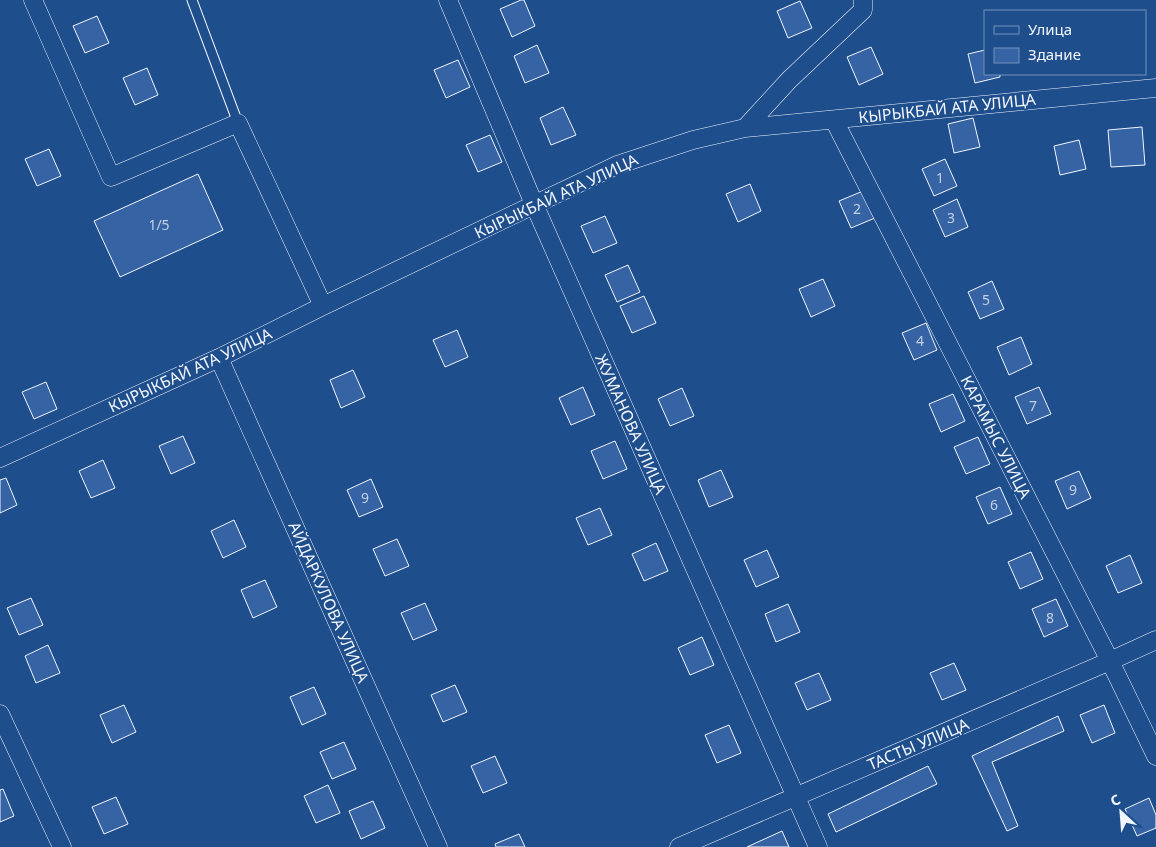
<svg xmlns="http://www.w3.org/2000/svg" width="1156" height="847" viewBox="0 0 1156 847" font-family="'Noto Sans',sans-serif">
	<rect width="100%" height="100%" fill="#1f4e8c"/>
	<path fill="#3563a3" stroke="#f2f6ff" d="M521 0H524L535 26 512 37 500 9Z
		M800 1 812 28 788 38 777 11Z
		M97 16 109 43 85 53 73 26Z
		M537 45 549 73 525 83 514 56Z
		M871 47 883 74 859 85 847 57Z
		M985 50V74H1000V77L975 83 968 54Z
		M458 60 470 87 446 98 434 70Z
		M147 68 158 95 135 105 123 78Z
		M563 107 576 135 551 145 540 118Z
		M973 118 980 147 954 153 948 124Z
		M1142 127 1145 165 1111 167 1108 130Z
		M490 135 502 162 478 172 466 145Z
		M1079 140 1086 169 1060 175 1054 146Z
		M49 149 61 176 37 186 25 159Z
		M945 159 957 186 934 196 922 169Z
		M198 174 223 230 120 277 94 221Z
		M750 184 761 211 738 222 726 194Z
		M863 191 875 218 851 228 839 201Z
		M957 199 968 227 945 237 933 210Z
		M605 216 617 243 593 253 581 226Z
		M628 265 640 292 617 302 605 275Z
		M823 279 835 306 811 317 799 289Z
		M992 281 1004 309 980 319 968 292Z
		M644 296 656 323 632 333 620 306Z
		M926 323 937 350 914 360 902 333Z
		M457 330 468 357 445 367 433 340Z
		M1021 337 1032 364 1009 375 997 347Z
		M353 370 365 397 341 408 330 380Z
		M46 382 57 409 34 419 22 392Z
		M583 387 595 415 571 425 559 398Z
		M1039 387 1051 414 1027 424 1015 397Z
		M682 388 694 416 670 426 658 399Z
		M953 394 965 421 941 432 929 404Z
		M183 436 195 463 171 474 159 446Z
		M978 437 990 464 966 474 954 447Z
		M615 441 627 469 603 479 591 451Z
		M103 460 115 488 91 498 79 471Z
		M721 470 733 497 709 507 698 480Z
		M1079 471 1091 498 1067 509 1055 481Z
		M6 478 17 505 0 513V480Z
		M371 479 383 507 359 517 347 490Z
		M1000 487 1012 514 988 524 976 497Z
		M600 508 612 535 588 545 576 518Z
		M234 520 246 547 223 558 211 531Z
		M397 539 409 566 385 576 373 549Z
		M656 543 668 571 644 581 632 554Z
		M767 550 779 577 756 587 744 560Z
		M1031 552 1043 579 1020 589 1008 562Z
		M1130 555 1142 583 1118 593 1106 566Z
		M265 580 277 607 253 618 241 590Z
		M31 598 43 625 19 635 7 608Z
		M1056 599 1068 626 1044 637 1032 609Z
		M425 603 437 630 413 640 401 613Z
		M788 604 800 632 776 642 765 614Z
		M702 637 714 665 690 675 678 648Z
		M48 645 60 673 36 683 25 656Z
		M954 663 966 690 942 700 930 673Z
		M819 673 831 700 807 710 795 683Z
		M455 685 467 712 443 722 431 695Z
		M314 687 326 714 302 725 290 697Z
		M124 705 136 732 112 743 100 715Z
		M1104 705 1115 733 1092 743 1080 715Z
		M1058 716 1064 731 992 762 1018 826 1007 831 972 756Z
		M729 725 741 753 717 763 705 735Z
		M344 742 356 769 332 779 320 752Z
		M495 756 507 783 483 793 471 766Z
		M928 766 937 784 836 832 828 814Z
		M328 785 340 813 316 823 304 796Z
		M3 789 14 816 0 822V790Z
		M116 797 128 824 104 834 92 807Z
		M1149 798 1156 815V828L1137 836 1125 809Z
		M373 801 385 828 361 839 349 811Z
		M782 831 789 847H747Z
		M519 834 525 847H496L495 844Z"/>
	<g fill="none" stroke-linecap="round" stroke-linejoin="round">
		<defs>
			<path id="service" d="M192 0 238 123"/>
			<path id="minor" d="M33 0 111 177 238 123 323 306
				M448 0 534 204 818 847
				M834 120 1110 661 1156 756
				M745 128 789 80 863 10V0
				M219 358 438 847
				M0 458 219 358 323 306 617 165 693 140 745 128 1156 88
				M0 714 62 847
				M679 847 1110 661 1156 640"/>
		</defs>
		<use href="#service" stroke="#f2f6ff" stroke-width="11"/>
		<use href="#minor" stroke="#f2f6ff" stroke-width="19"/>
		<use href="#service" stroke="#1f4e8c" stroke-width="9"/>
		<use href="#minor" stroke="#1f4e8c" stroke-width="18"/>
	</g>
	<g text-anchor="middle" stroke-width="4" stroke-linejoin="round" paint-order="stroke">
		<g font-size="14" fill="#c3d1e8">
			<text x="940" y="183">1</text>
			<text x="857" y="214">2</text>
			<text x="951" y="223">3</text>
			<text x="159" y="230">1/5</text>
			<text x="986" y="305">5</text>
			<text x="920" y="346">4</text>
			<text x="1033" y="411">7</text>
			<text x="1073" y="495">9</text>
			<text x="365" y="503">9</text>
			<text x="994" y="510">6</text>
			<text x="1050" y="623">8</text>
		</g>
		<g font-size="16" fill="#f2f6ff" stroke="#1f4e8c">
			<text transform="translate(947 108) rotate(-6)" y="6">КЫРЫКБАЙ АТА УЛИЦА</text>
			<text transform="translate(556 196) rotate(-25)" y="6">КЫРЫКБАЙ АТА УЛИЦА</text>
			<text transform="translate(190 370) rotate(-25)" y="6">КЫРЫКБАЙ АТА УЛИЦА</text>
			<text transform="translate(631 424) rotate(66)" y="6">ЖУМАНОВА УЛИЦА</text>
			<text transform="translate(996 437) rotate(63)" y="6">КАРАМЫС УЛИЦА</text>
			<text transform="translate(329 602) rotate(66)" y="6">АЙДАРКУЛОВА УЛИЦА</text>
			<text transform="translate(918 744) rotate(-23)" y="6">ТАСТЫ УЛИЦА</text>
		</g>
	</g>
	<rect x="984" y="10" width="162" height="65" fill="#1f4e8c" stroke="#7391ba"/>
	<rect x="994" y="26" width="25" height="8" fill="#1f4e8c" stroke="#7391ba"/>
	<text x="1028" y="35" font-size="15" fill="#f2f6ff">Улица</text>
	<rect x="994" y="48" width="25" height="15" fill="#3563a3" stroke="#7391ba"/>
	<text x="1028" y="60" font-size="15" fill="#f2f6ff">Здание</text>
	<g transform="translate(1121 812) rotate(334)" stroke="#1f4e8c" stroke-width="4" paint-order="stroke">
	<path d="M0-4L9 19L0 12L-9 19Z" fill="#f2f6ff"/>
	<text y="-8" font-size="14" font-weight="bold" text-anchor="middle" fill="#f2f6ff">С</text>
	</g>
</svg>
